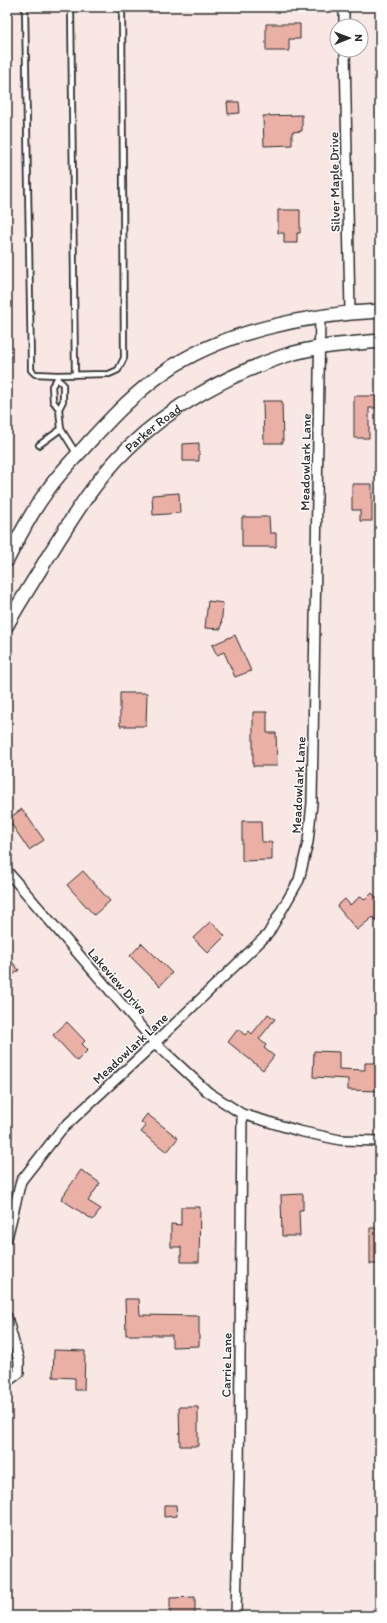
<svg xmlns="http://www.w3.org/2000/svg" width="387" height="1623" viewBox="0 0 387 1623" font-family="Itim,sans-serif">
	<rect width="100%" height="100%" fill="#f9e7e4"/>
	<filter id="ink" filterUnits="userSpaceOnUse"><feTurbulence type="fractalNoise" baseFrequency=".025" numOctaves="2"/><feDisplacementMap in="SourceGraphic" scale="8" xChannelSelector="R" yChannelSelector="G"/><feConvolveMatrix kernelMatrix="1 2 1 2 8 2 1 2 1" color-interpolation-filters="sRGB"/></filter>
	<g filter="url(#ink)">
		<path fill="#eab0a6" stroke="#2b2b2b" d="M266 24H300V39H289V51H266Z
			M227 102H239L240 113 228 114Z
			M302 115V131L292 132V145L264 146 263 116Z
			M278 210H300V233H297V243H284V233H278Z
			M354 396H380V408H369V438H354Z
			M263 401H282L283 443H264Z
			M199 443V461H183V444Z
			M352 484H372V521H360V510H352Z
			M179 493 180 513 153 515 152 495Z
			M242 517H269L270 533H276V547H242Z
			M208 601 223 603 221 629 205 628Z
			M235 635 251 671 235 677 224 652 217 655 212 645Z
			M120 693H147L146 726H120Z
			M253 712H267V733H276L277 766H253Z
			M22 809 44 840 29 850 8 819Z
			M242 821H261L262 842H272V860L242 861Z
			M83 871 110 901 94 915 67 885Z
			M372 893 380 902V926L373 917 357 930 337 906 345 899 350 905 361 896 365 900Z
			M211 921 225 936 208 953 193 938Z
			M142 943 172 973 160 986 130 956Z
			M7 956 19 970 7 980Z
			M268 1014 275 1019 259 1039 266 1045 264 1048 274 1056 263 1070 228 1042 238 1029 245 1035 249 1031 252 1034Z
			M67 1022 85 1041 82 1044 88 1050 77 1061 53 1035Z
			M314 1051 339 1052V1069L365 1070V1063H380V1091L348 1090V1079L313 1077Z
			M147 1114 178 1138 167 1152 141 1132 146 1126 141 1122Z
			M81 1170 100 1183 88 1201 101 1209 93 1220 61 1199Z
			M303 1194V1210H299L300 1236H282L281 1195Z
			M181 1207H200L199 1262H181V1247H171V1224L181 1225Z
			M370 1228H380V1264H370Z
			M125 1299H139L140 1315 199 1316V1346L172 1347V1335H126Z
			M54 1350 85 1351 84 1390H75V1378L53 1377Z
			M179 1407H198V1446H180Z
			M164 1505H176L177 1516 164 1517Z
			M195 1597V1616H170V1598Z"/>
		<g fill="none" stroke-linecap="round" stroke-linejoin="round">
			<defs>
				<path id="service" d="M25 7 31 364V370L35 374 57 375
					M71 7 75 375
					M57 379 63 384V401L59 409
					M39 445 61 429
					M76 453 61 429 59 409 53 401 52 386 57 379V375L109 374 118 370 124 358 122 7"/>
				<path id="minor" d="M344 7V26
					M345 50 350 313
					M7 871 155 1043 208 1092 242 1114 299 1131 340 1140 380 1141
					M7 1238 21 1181 61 1130 155 1043 268 934 299 880 308 842 312 803 320 316
					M7 1317 19 1361V1373L7 1382
					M236 1616 239 1478 242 1114"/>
				<g id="secondary">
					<path d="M7 560C19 537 30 514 45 494 58 474 75 458 90 441 113 416 136 392 163 373 221 331 311 314 380 311"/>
					<path id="s1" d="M7 625C19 603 33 582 46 560 71 520 94 481 128 448 171 406 228 375 284 356 315 346 348 344 380 341"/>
				</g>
			</defs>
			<use href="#service" stroke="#2b2b2b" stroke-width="8"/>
			<use href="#minor" stroke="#2b2b2b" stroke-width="12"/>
			<use href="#secondary" stroke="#2b2b2b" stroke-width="16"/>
			<use href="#service" stroke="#fff" stroke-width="4.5"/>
			<use href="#minor" stroke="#fff" stroke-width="9"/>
			<use href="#secondary" stroke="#fff" stroke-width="13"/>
		</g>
	</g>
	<g text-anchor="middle" stroke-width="3" stroke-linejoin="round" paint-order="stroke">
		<g font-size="13" fill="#2b2b2b" stroke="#fff">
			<text transform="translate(334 182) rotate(-91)" y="5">Silver Maple Drive</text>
			<text dy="5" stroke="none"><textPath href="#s1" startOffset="247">Parker Road</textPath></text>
			<text transform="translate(305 462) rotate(-89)" y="5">Meadowlark Lane</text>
			<text transform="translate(298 785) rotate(-87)" y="5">Meadowlark Lane</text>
			<text transform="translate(118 981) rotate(49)" y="5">Lakeview Drive</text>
			<text transform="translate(130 1048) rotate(-43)" y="5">Meadowlark Lane</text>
			<text transform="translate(226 1365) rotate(-89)" y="5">Carrie Lane</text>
		</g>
	</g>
	<rect width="387" height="1623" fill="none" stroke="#fff" stroke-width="24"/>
	<rect x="12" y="12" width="363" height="1599" fill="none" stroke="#2b2b2b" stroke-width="1.5" filter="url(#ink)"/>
	<g transform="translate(349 38) rotate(89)"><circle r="19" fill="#ffffff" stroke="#aaaaaa"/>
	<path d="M0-3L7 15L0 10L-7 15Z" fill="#2b2b2b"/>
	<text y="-6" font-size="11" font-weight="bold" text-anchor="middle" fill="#2b2b2b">N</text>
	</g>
</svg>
